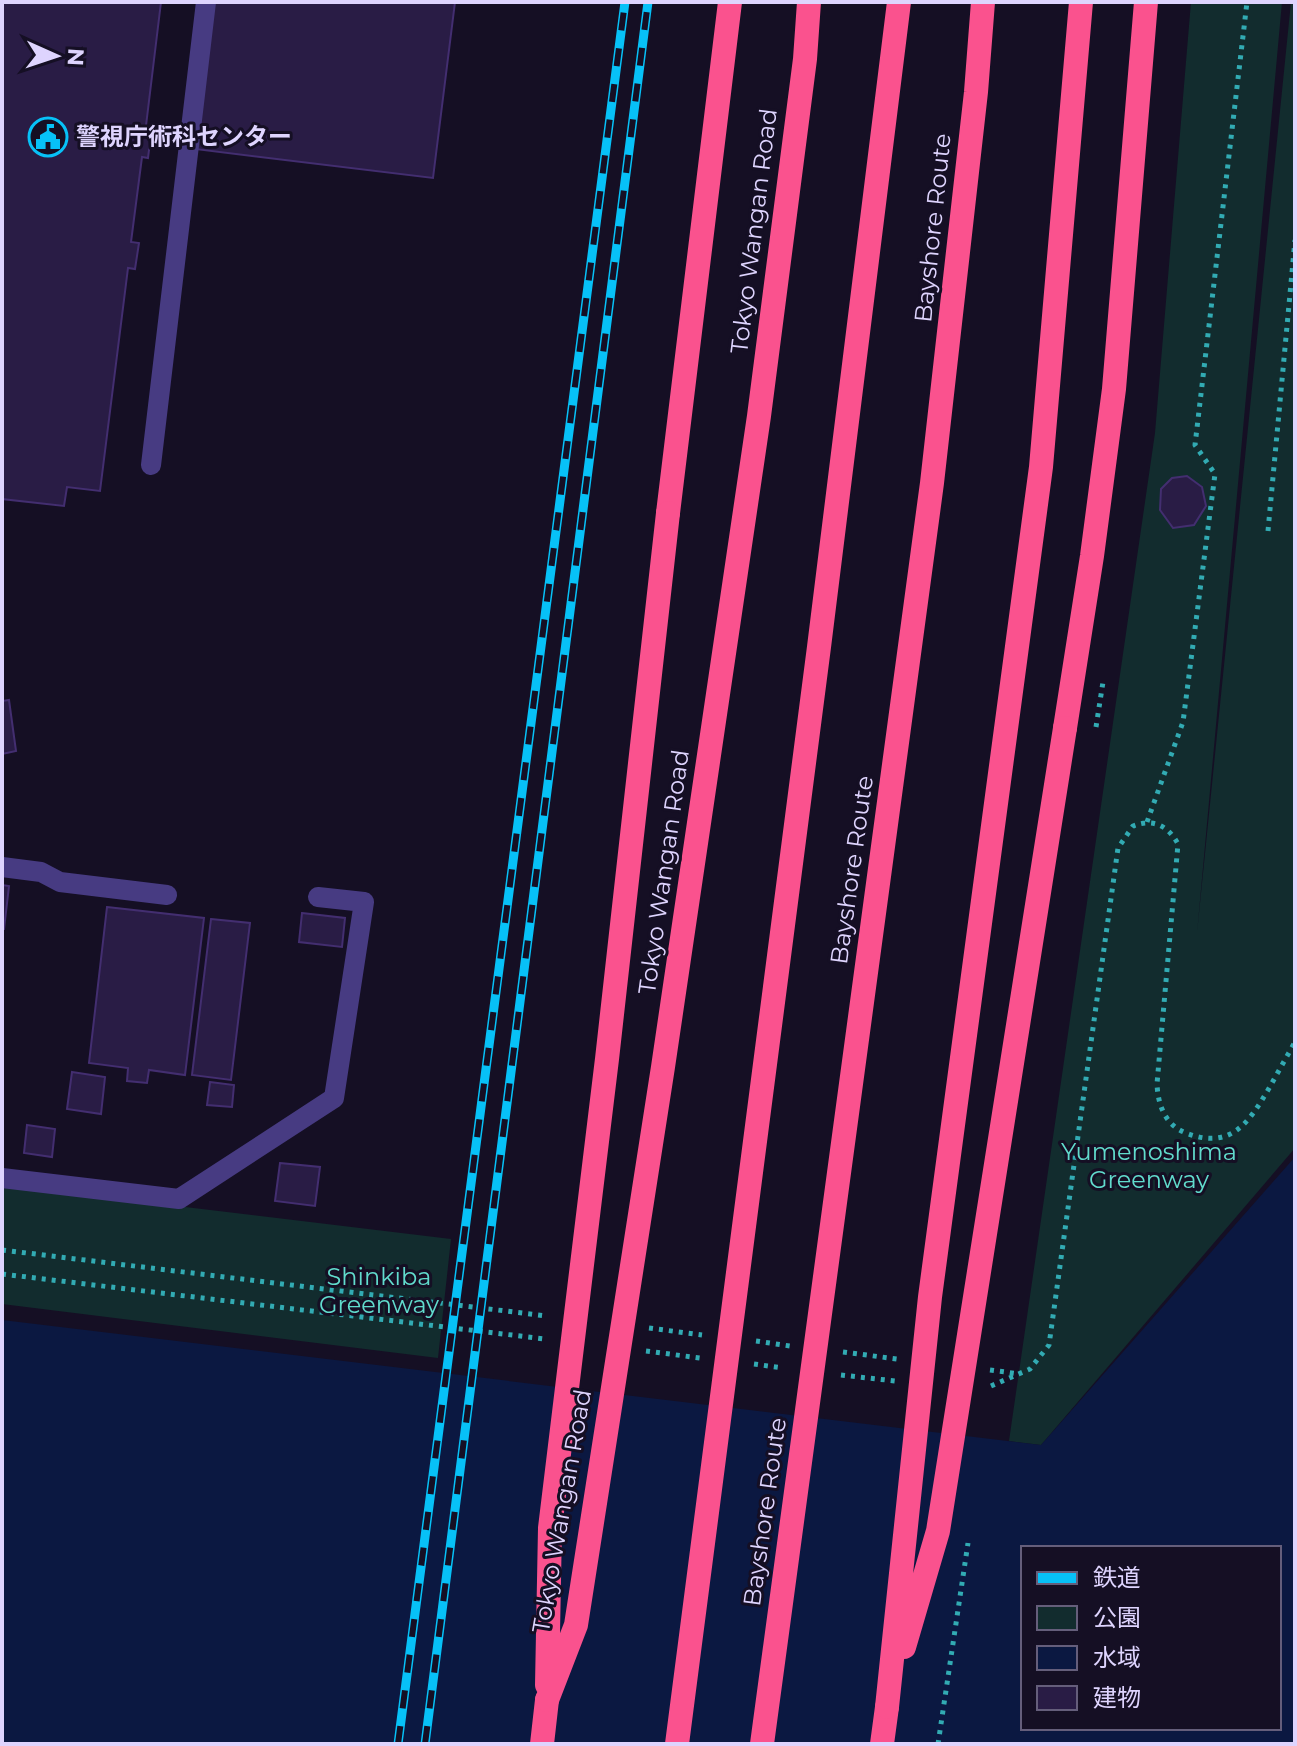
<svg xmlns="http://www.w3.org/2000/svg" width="1297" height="1746" viewBox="0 0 1297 1746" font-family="Montserrat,'Noto Sans JP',sans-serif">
	<rect width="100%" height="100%" fill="#150f24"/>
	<path fill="#122c2e" d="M1191 2H1282L1197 933 1291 2H1295V1148L1041 1445 1009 1441 1155 433Z
		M2 1185 451 1239 438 1358 2 1304Z"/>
	<path fill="#0b1841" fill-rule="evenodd" d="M1295 1157V1744H2V1320L1041 1445ZM1023 1548H1279V1728H1023Z"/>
	<path fill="#291c45" stroke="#432e70" stroke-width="2" d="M2 2H161L145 134H151L148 158 142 157 131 242 139 243 135 269 128 268 100 491 67 487 64 506 2 499Z
		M213 2H455L433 178 195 149Z
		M1187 476 1202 487 1206 506 1194 525 1173 528 1160 510 1161 489 1172 478Z
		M9 700 16 751 2 754V701Z
		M2 885 9 886 4 929H2Z
		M107 907 204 918 185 1075 149 1070 147 1083 127 1081 128 1068 89 1063Z
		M302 913 345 918 342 947 299 942Z
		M211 919 250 923 231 1080 192 1075Z
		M72 1072 105 1077 101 1114 67 1109Z
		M210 1082 234 1085 232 1107 207 1105Z
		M27 1125 55 1129 52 1157 24 1153Z
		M280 1163 320 1167 315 1206 275 1201Z"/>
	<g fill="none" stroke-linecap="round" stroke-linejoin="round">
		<path stroke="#32abb3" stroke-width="5" stroke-dasharray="4 6" stroke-linecap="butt" d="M1268 531 1295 240
			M1147 822 1183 722 1215 474 1195 445 1247 2
			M2 1250 547 1316
			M2 1274 545 1339
			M649 1328 702 1335
			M756 1341 790 1346
			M646 1351 700 1358
			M843 1352 897 1359
			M754 1364 783 1368
			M990 1370 1020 1374
			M841 1375 895 1381
			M991 1386 1030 1369 1049 1345 1118 848 1133 826C1154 818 1168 826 1178 844L1157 1084C1158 1105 1165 1125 1186 1133 1230 1150 1248 1124 1268 1090 1277 1074 1286 1058 1295 1042"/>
		<path stroke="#473b82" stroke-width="20" d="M151 465 206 2
			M2 867 41 872 60 882 167 895
			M2 1178 179 1199 334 1098 364 902 318 897"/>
		<path stroke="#fa528e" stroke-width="24" d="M668 513 730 2
			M1065 728 1092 556 1114 389 1146 2
			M542 1744 547 1700
			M882 1744 887 1707"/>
		<defs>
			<path id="rail" d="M398 1744 625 2
				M425 1744 648 2"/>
		</defs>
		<use href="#rail" stroke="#07c1f7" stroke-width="9"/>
		<use href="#rail" stroke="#150f24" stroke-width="6" stroke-dasharray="18" stroke-linecap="butt"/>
		<path stroke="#32abb3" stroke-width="5" stroke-dasharray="4 6" stroke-linecap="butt" d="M1096 727 1103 682
			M938 1744 968 1543"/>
		<path stroke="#fa528e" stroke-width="24" d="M904 1647 938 1531 1065 728
			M547 1685 550 1528 607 1059 668 513
			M547 1700 576 1625 663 1067 759 416 805 59 809 2
			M887 1707 930 1297 1041 467 1081 2
			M677 1744 819 647 899 2
			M762 1744 932 483 976 92 983 2"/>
	</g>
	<defs>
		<symbol id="civic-ring" viewBox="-11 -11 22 22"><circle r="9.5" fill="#150f24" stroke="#07c1f7" stroke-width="1.5"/><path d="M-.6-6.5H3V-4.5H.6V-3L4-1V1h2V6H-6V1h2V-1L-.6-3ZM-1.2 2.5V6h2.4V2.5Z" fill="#07c1f7"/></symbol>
	</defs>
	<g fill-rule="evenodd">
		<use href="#civic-ring" x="26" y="115" width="44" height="44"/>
	</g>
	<g text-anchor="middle" stroke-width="6" stroke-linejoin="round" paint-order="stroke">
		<g font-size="24" font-weight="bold" fill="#ded4fe" stroke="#150f24" text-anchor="start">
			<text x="76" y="145">警視庁術科センター</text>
		</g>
		<g font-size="24" fill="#ded4fe" stroke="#150f24">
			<text transform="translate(933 228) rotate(-84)" y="8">Bayshore Route</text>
			<text transform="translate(754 231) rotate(-83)" y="8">Tokyo Wangan Road</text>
			<text transform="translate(852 870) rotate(-82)" y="8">Bayshore Route</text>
			<text transform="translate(664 872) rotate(-82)" y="8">Tokyo Wangan Road</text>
			<text transform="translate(562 1511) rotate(-80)" y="8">Tokyo Wangan Road</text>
			<text transform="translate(765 1512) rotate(-82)" y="8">Bayshore Route</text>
		</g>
		<g font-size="24" fill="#61dccd" stroke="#150f24">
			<text x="1149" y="1160">Yumenoshima<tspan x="1149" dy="28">Greenway</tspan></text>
			<text x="379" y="1285">Shinkiba<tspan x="379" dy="28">Greenway</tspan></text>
		</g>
	</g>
	<rect width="1297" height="1746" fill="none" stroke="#ded4fe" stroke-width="8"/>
	<rect x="1021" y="1546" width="260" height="184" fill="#150f24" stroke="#655e7b" stroke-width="2"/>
	<rect x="1037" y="1572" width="40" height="12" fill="#07c1f7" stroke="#655e7b" stroke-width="2"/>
	<text x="1093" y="1586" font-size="24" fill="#ded4fe">鉄道</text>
	<rect x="1037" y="1606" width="40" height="24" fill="#122c2e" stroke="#655e7b" stroke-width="2"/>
	<text x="1093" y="1626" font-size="24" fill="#ded4fe">公園</text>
	<rect x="1037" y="1646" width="40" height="24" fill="#0b1841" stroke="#655e7b" stroke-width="2"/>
	<text x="1093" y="1666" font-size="24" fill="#ded4fe">水域</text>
	<rect x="1037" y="1686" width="40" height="24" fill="#291c45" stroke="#655e7b" stroke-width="2"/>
	<text x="1093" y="1706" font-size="24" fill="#ded4fe">建物</text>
	<g transform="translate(56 56) rotate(93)" stroke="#150f24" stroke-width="6" paint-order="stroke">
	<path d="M0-6L14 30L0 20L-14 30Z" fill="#ded4fe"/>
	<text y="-12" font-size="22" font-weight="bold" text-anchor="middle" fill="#ded4fe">N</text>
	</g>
</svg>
